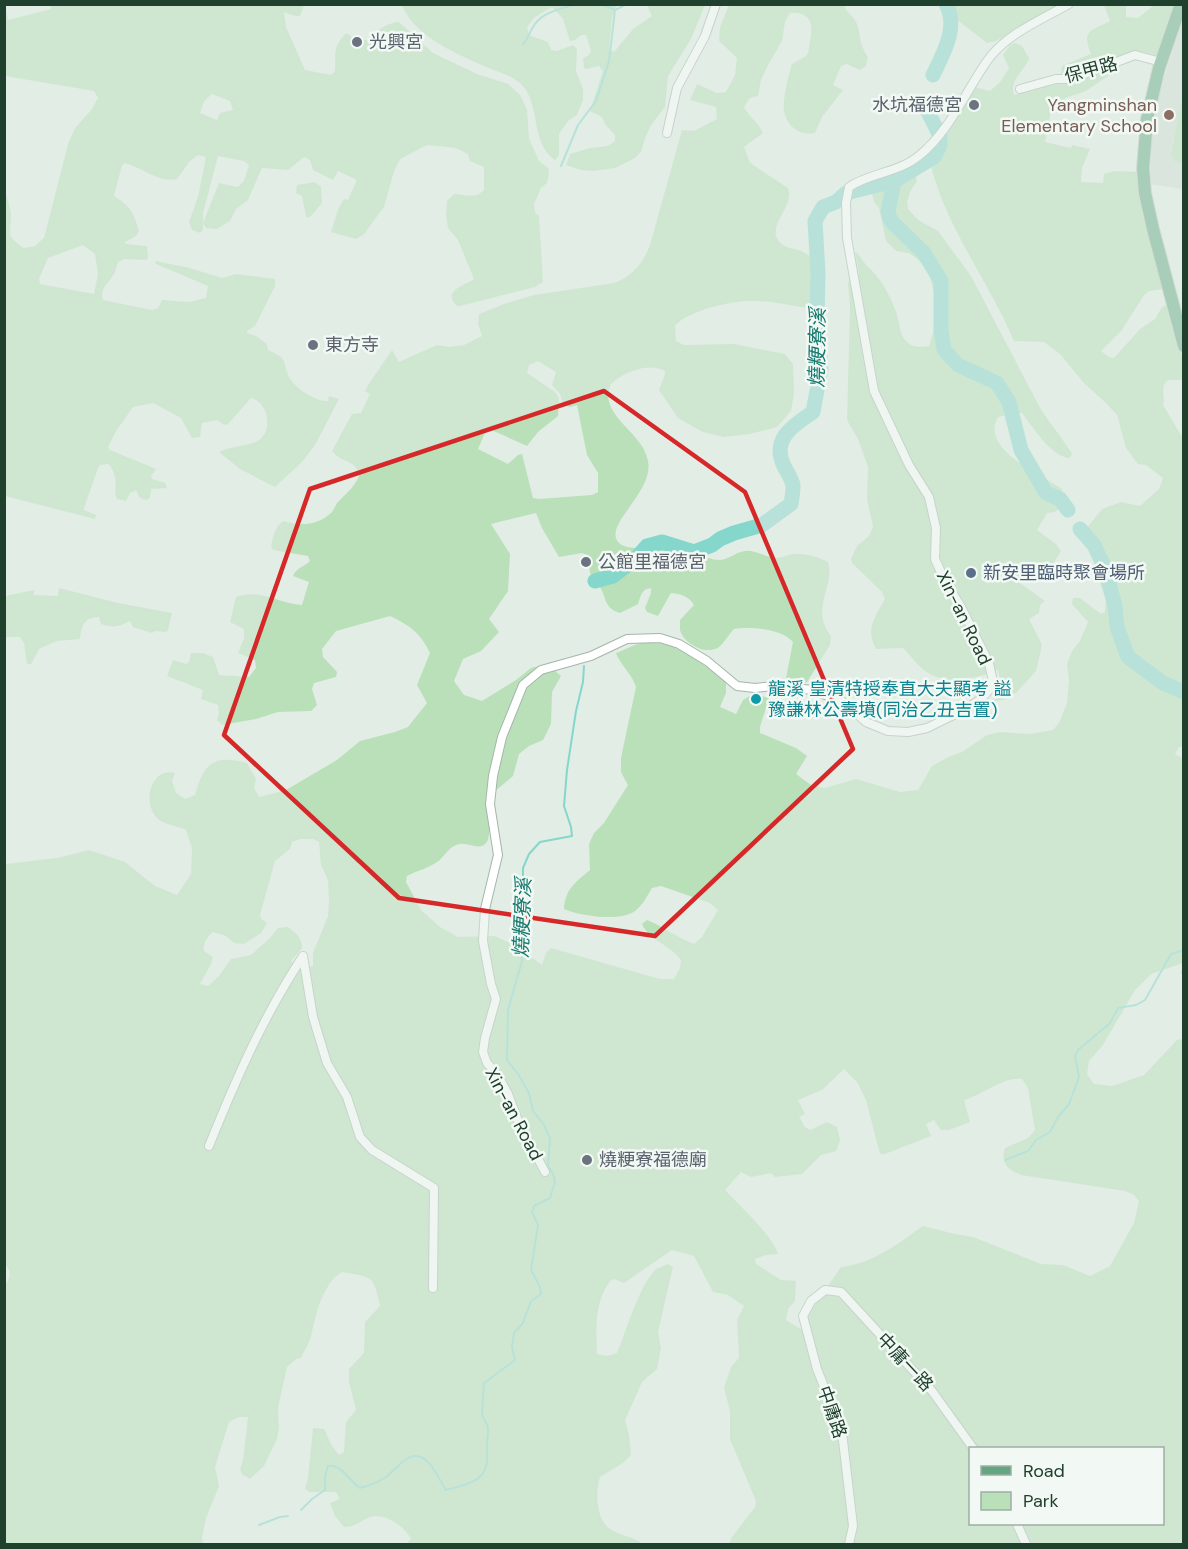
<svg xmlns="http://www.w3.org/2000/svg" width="1188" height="1549" viewBox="0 0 1188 1549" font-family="'DM Sans','Noto Sans TC',sans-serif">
	<rect width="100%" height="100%" fill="#e2ede5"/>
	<path fill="#d0ddd3" d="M1183 15V189L1148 184 1147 172 1151 134 1159 96Z"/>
	<path fill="#b9e0b9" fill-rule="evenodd" d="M5 5 8 20 51 9 50 5H304L300 16H295L284 12 286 27 305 70 331 75 335 71C336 53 332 49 345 34H348L355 40H367C373 32 389 22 399 22L433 53 477 74 508 84 520 95 527 110 529 139 539 161 548 168 549 173 547 183 541 188 534 204 535 213 539 216 543 282 535 287 460 306H457C441 291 464 286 474 279L458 240 448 228 446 215 447 201 454 194C465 194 475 200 484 190V167L470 161 468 154 456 148 427 145 400 159 394 171 384 207 364 234 356 239 331 232 339 207 344 199 348 200 357 180 338 171 333 180 313 170 310 160 304 157 288 170 262 168 248 200 236 209 230 221 217 229 206 228 203 223 219 183 238 187 244 181 249 165 244 161 218 156 203 213V230L200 233 192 230 189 222 198 197 206 157 198 155 189 162 177 179C159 183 143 168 125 163L122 165 114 196C131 207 133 211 139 231L136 236 125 242 126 244 147 246 148 258 146 260 125 259 118 262C117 265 116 269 115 272 110 283 99 287 103 300L152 310 158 308 162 300 189 302 206 298 208 286 156 264 155 261 190 268 222 278 236 274 275 279V286L255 326 247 331V333L256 336 267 344 268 350C272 352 277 354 281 357 286 362 285 369 288 375 293 387 315 402 328 401L329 396 339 399 315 445 302 462 275 487 240 469 219 452C229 446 251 446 259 440 274 429 267 401 251 398L228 424 224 425 217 420 202 423 200 437 192 438 181 418 153 403 133 407 116 431 108 447 110 450 156 469 151 476 152 479 165 483 167 488 151 489 150 497 147 500 140 498 136 490 130 493 126 501 117 499 115 494C117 485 115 469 108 464L100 465 98 468 84 508V510L96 515 95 519 5 496V191C7 198 11 208 11 215 11 234 5 236 24 248L35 246 44 238 68 144 75 128 92 109 98 98 94 91 5 76ZM212 94 230 101 233 110 220 113 217 120 200 113 204 101ZM83 245 95 254 98 274 94 294 40 284 39 279 48 258Z
		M419 5H617L612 18 609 49 614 52 633 29 652 16 647 5H705L691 39 668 76 665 107 651 125 645 138 641 152 635 158 615 168 593 171 581 170 566 165 570 154C577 152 583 150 590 148 600 146 606 149 615 141V135L605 124 602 117 590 111 603 71 599 66 586 69 584 68 583 58 589 55 591 51 586 35H581L575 40 570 41 563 19 552 7 535 17 527 27 529 35 548 42 551 50 557 51 573 45 577 49 576 71 583 89V100L577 115 568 121 559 134V155L555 160C529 142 542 105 521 84 509 73 493 71 479 64 458 54 434 44 417 27 410 21 406 12 401 5Z
		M729 5H844C846 12 851 14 855 20 861 29 858 44 868 57L866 66 860 70 847 64 841 66 833 85 843 90 822 117 815 133C800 136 787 127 784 111 782 102 789 73 792 64L806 56 808 53C811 34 819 11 790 13L785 22 782 41 768 65 761 80 758 96 750 98 744 107C749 117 758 122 763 133L744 147 750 163 788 188C796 209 759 230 785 246 790 249 798 249 803 252 809 255 814 259 819 262V304L815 309C795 307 775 301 754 301 734 300 688 310 675 326L676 341 684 345 734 344 785 354 793 364 794 393 791 411 777 427 750 434 724 437 703 432 678 418 659 390 665 374V371C649 362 623 372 611 384 597 416 643 431 648 461 654 490 610 520 616 538 621 555 659 545 671 546 687 547 706 560 719 560 728 560 736 552 745 551 754 549 765 557 775 558 782 558 787 555 793 554 805 553 818 557 828 562 836 586 809 608 831 636L830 645 807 682C797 685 794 685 786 678L793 642C783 629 750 626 734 629 729 634 724 643 719 647 706 656 684 644 680 630 680 629 680 621 680 620L694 605C689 596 680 594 671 593L658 616 647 612 645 608 651 593V588C641 589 641 596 638 604L620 613C604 608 607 599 600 587 597 583 593 579 591 575 588 569 591 562 588 555L582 553 559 557 542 528 536 513 491 524 510 554 508 591 489 619 499 632 481 651 463 659 454 681 464 695 482 701 516 680 531 668 547 664 561 676 552 692 551 724 543 740 529 746 519 754 513 776 488 797C486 808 493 835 486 843 480 851 467 842 459 844 447 847 446 856 437 862 429 868 416 871 407 876L406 882 421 910 440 927 458 937 495 936 516 946 542 965 546 953 551 948 660 979H674L680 968 681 960C670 945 649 940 642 924L647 920C664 927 678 938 694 944L702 937 718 910 710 903 661 886 652 888C647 896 643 905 635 911 621 922 579 916 564 909 565 889 576 882 590 870L589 844 594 833 604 823 628 785 621 772V758L636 687C632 674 621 666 616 653 625 650 634 644 643 643 674 638 704 665 726 682V693L720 707 736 714 743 700 753 694 769 698 760 727V733L796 748 807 756 796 774 811 785 825 788 856 779 900 792 918 790 932 766 948 757 962 752 987 735 1001 732 1031 734 1053 730 1059 723 1067 703 1069 681 1067 664 1072 651 1080 641 1088 622 1072 604 1073 598H1080L1101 614 1105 612 1106 599 1097 575 1093 554 1088 543 1087 528 1102 509 1121 502 1140 506 1159 489 1163 478 1146 465 1138 464 1126 448 1117 415 1106 403 1084 383 1060 354 1044 342 1014 341C989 282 947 229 931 166L937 157 933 145 974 87 990 91 1001 81 1009 68 1003 55 1010 45 1015 43 1022 46 1029 58C1025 71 1009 79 1014 95L1060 83 1062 66 1091 54C1081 30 1091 31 1110 21L1104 5H1126V17L1138 18 1154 5H1177L1159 56 1143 52 1133 56 1132 60 1118 64 1108 76 1086 91 1065 98 1059 113 1051 111 1045 142 1071 148 1072 145 1090 149 1082 168 1081 182 1103 183 1104 174 1115 171 1139 172 1164 289 1149 291 1144 295 1122 330 1101 351 1109 357 1114 358 1140 329 1155 319 1162 307 1168 304 1183 360V380H1168C1159 388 1166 395 1163 405L1184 440V747H1179L1175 754 1184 759 1183 963 1151 974 1135 990 1103 1045 1089 1061 1087 1074 1094 1084 1112 1086 1144 1075 1177 1040 1183 1039V1544H729L732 1537 755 1507 756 1501 730 1439V1411L724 1388 731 1367 739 1358 737 1320 744 1306 728 1295 713 1292 694 1256 672 1250 624 1283 614 1279 610 1281C594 1303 596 1329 597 1354L607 1356 617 1353C626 1331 640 1285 655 1270 659 1267 664 1266 668 1264L673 1267 658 1332 661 1348 657 1369 642 1382 625 1420 629 1435 631 1455 623 1463 600 1477C595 1492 596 1522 612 1530 620 1535 631 1537 639 1541L641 1544H406L411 1539C405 1527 389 1516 375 1516 364 1517 356 1528 344 1527L335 1516 330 1503 340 1499 336 1492H309L305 1489 308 1478 313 1428 324 1429 332 1446 339 1455 344 1452 346 1422 356 1410 349 1382V1369L364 1353 365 1322 380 1306C373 1274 373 1278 342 1272 322 1284 316 1315 311 1336 309 1344 304 1351 301 1358L296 1359 287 1367 278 1408 279 1428 277 1439 264 1466 250 1479 242 1474 240 1469 243 1460 248 1417H239L229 1422 215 1467 219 1486 206 1518 202 1537 203 1544H5L4 1286C10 1279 13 1272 5 1265V864L57 858 89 850 125 862 155 886 177 895 191 874 192 848 186 830C179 827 163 823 159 820 141 805 150 767 175 773L172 781 176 793 185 799 195 795C204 763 213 754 247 763L256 779 254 788 259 797 286 790 337 760 360 741 395 732 408 727 427 703 417 685 430 653C420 632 410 626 390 616L336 631 322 649 323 657 337 672 336 677 314 683 312 689 317 705 311 711 278 712 256 719 222 725 217 720 219 713 218 705 201 699 203 690 167 676 173 660 186 664 189 662 191 653H203L213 657 219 675 249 677 256 668 255 660 238 653 244 638V629L230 622 236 597C260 588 279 604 302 605L309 582 293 576C296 568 304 567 310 561L308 556 273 550 271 546C273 537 275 526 283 521 300 526 318 526 332 512 335 508 336 503 340 500 350 490 354 487 360 474 351 457 343 464 332 451L352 414 361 413 370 394 365 391 368 385 392 350 399 362 437 345 450 347 464 345 482 336 478 324 479 314 504 304 534 295 614 283C633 276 643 263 650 245L682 130 694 131 717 119 716 107 690 100 697 84 717 93 726 92 735 75 737 58 719 41 720 27ZM538 361 556 372 552 385 560 394 563 404 570 407 577 405 587 455 598 473V492L592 495 539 499 533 498 522 454 518 455 508 464 478 449 487 428 527 446 538 432 558 416 559 398 555 392 527 373 529 365ZM300 839H313L319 842 321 865 328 880 329 900 328 916 313 953V966C306 969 296 967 291 961L302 948C302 937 296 933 288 927L278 928 269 939 251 955 231 959 219 976 208 986 200 984 211 964 213 957 204 951C203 943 207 937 213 932L226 936 234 943 244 944 261 933 267 923 261 919 260 915 275 861 290 849 292 842ZM844 1069 857 1082 866 1100 880 1154H885L931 1136 926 1124 934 1120 941 1130H949L970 1122 964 1100C983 1095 1002 1077 1022 1079L1028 1088 1035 1130 1028 1138 1005 1148C1000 1163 1008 1170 1021 1175L1125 1191 1134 1195 1139 1201 1134 1223 1110 1266 1090 1276 1063 1265 1041 1264 973 1237 955 1234 923 1226C899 1243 872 1264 841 1267L807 1316 802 1330 786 1320 788 1309 795 1301 796 1281 781 1280 756 1264 755 1259 766 1255 778 1254C774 1237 738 1204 725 1190L741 1172 751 1177 771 1173 775 1177 802 1174 821 1155 836 1151 840 1140 837 1127 827 1122 810 1130 805 1127 799 1117 805 1114 798 1100 822 1090ZM970 1448H1162V1524H970Z
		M955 5H1060L996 41 987 43 950 14 949 10Z
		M1183 93V163L1174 161 1171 155Z
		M915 173 917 181 910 192 907 202 908 209 918 220 938 231 971 276 1039 406C1049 423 1062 437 1072 454L1070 458C1052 458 1032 426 1022 413H1015L998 417C979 450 1042 474 1062 489L1063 505 1055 512 1047 513 1037 530 1056 544 1061 551 1054 562 1060 577 1057 581 1050 582 1029 564 1017 581 1045 601 1040 605 1039 613 1029 619 1042 645 1036 671 1017 692 1003 700 995 701 993 698 1001 685 998 670C979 678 949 685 930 674 920 669 911 656 903 648L876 649C865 629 875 617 885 599L882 592 852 563 851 558 857 546 869 536 873 527 867 499 868 467 858 439 847 420 850 306 848 284 850 277 859 274 855 252C861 255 862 261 867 266 881 278 890 295 896 312 900 323 899 335 907 342 913 348 922 347 929 346L935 326 934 294 930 277 926 268 916 258 909 253 896 251 886 241 879 208 874 202 871 189Z
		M315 182 321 187 322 203 311 216 307 218 306 216 302 196 296 193 297 185Z
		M59 588 118 603 172 613 168 630 166 632 155 631 152 633 133 627 130 621C119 627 113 628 101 624L99 617C84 618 82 624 80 639L57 641 39 649 31 664H27L24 643 20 637H5V596L34 590V595L58 596Z"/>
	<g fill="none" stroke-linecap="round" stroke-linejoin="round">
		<path stroke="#85d6cb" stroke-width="2" d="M601 4 615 10 627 4
			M523 44C528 39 529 33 533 27 541 12 561 9 576 4
			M561 166 578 125 596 101 609 61 615 10
			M1182 973 1184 968
			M1005 1160 1028 1151 1036 1140 1050 1132 1058 1117 1069 1104 1079 1077 1075 1056 1078 1050 1110 1023 1118 1008 1136 1005 1145 1000 1171 954 1184 950
			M301 1510 312 1499 325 1490V1476L328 1466C341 1463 350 1482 360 1488 369 1486 378 1482 386 1477 398 1468 411 1445 428 1462 435 1469 440 1481 446 1490 463 1485 484 1483 487 1463 488 1456 486 1449 487 1443 488 1432 490 1426 482 1416L484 1383 515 1360 512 1347 514 1333 523 1323 531 1301 541 1294 540 1287 531 1270 538 1225 532 1212 534 1206 550 1198 555 1182 553 1174 548 1166 550 1138 544 1125 533 1111 529 1093 518 1074 507 1060 508 1010 522 961 518 917 523 885V868L529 854 540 842 572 836 571 827 564 806 567 770 576 711 583 682 584 666
			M259 1525 280 1517 288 1516"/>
		<path stroke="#85d6cb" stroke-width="15" d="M933 75C943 54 959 27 946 4
			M894 181 888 212 891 221 924 253 941 281V329L944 350 958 365 997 383 1009 402 1021 450 1046 493 1060 499 1068 510
			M1080 529 1094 545 1105 568 1115 606 1117 627 1128 657 1163 683 1184 692
			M595 581 613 576 636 558 647 546 662 542 694 552 712 545 720 539 734 533 762 525 791 504C792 498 793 491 793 485 791 477 786 471 783 464 772 438 794 425 813 412L821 369 817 320 818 272 815 221 823 207 836 202 846 193 894 181 934 157 940 146V136L924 104"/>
		<defs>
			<path id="street" d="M1020 89 1056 79H1071L1135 55 1161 62
				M667 133 677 88 705 36 716 4
				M303 956 313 1017 327 1063 347 1097 360 1137 372 1150 434 1188 433 1288
				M209 1146C236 1079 263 1017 303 956
				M545 1172 518 1121 508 1094 497 1074 487 1063 483 1052 485 1038 496 999 491 984 483 941 485 909 498 855 490 804 493 776 502 737 523 685 541 670 591 656 627 639 660 638 679 644 707 661 737 686 755 688 773 686 813 690 843 702 866 722 888 731 908 732 927 728 966 709 981 699 989 690 993 682 989 663 961 607 944 579 935 559 936 528 929 497 909 465 874 391 847 238 846 203 849 187C869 173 899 173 920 155 950 130 965 93 987 61 1006 34 1041 20 1069 4
				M1017 1524 1026 1544
				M849 1544 853 1526 842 1432 817 1369 803 1316 811 1301 825 1290 841 1292 932 1391 973 1448"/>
			<path id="primary" d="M1181 4 1159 68 1147 119 1143 168 1145 193 1153 229 1184 346"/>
		</defs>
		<use href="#street" stroke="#a4b6aa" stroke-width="10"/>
		<use href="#primary" stroke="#c1cac4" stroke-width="14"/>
		<use href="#street" stroke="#fff" stroke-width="8"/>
		<use href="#primary" stroke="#63a681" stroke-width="12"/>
	</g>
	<path d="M0 0H1188V1549H0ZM604 391 745 492 853 749 655 936 399 898 224 735 310 489Z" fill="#e2ede5" fill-opacity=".55" fill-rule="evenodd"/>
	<path fill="none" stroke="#d62828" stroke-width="4.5" stroke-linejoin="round" d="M604 391 745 492 853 749 655 936 399 898 224 735 310 489Z"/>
	<g fill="#6b7280" stroke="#f2f9f4" stroke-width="2">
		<circle cx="357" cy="42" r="6"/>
		<circle cx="974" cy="105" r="6"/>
		<circle cx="313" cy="345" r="6"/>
		<circle cx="586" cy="562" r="6"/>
		<circle cx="587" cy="1160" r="6"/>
	</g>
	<circle fill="#8d6e63" stroke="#f2f9f4" stroke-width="2" cx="1169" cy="115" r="6"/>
	<circle fill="#5c6f8a" stroke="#f2f9f4" stroke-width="2" cx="971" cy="573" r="6"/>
	<circle fill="#0f9aa8" stroke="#f2f9f4" stroke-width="2" cx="756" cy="699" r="6"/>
	<g text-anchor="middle" stroke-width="5" stroke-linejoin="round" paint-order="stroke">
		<g font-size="18" fill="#5b616d" stroke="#f2f9f4" text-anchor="start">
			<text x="369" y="48">光興宮</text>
			<text x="962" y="111" text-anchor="end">水坑福德宮</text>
			<text x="325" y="351">東方寺</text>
			<text x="598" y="568">公館里福德宮</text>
			<text x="599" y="1166">燒粳寮福德廟</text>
		</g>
		<g font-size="18" fill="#20402e" stroke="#f2f9f4">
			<text transform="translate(1091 70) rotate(-15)" y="6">保甲路</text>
			<text transform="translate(964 618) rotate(64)" y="6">Xin-an Road</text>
			<text transform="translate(514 1114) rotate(62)" y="6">Xin-an Road</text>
			<text transform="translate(905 1362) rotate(47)" y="6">中庸一路</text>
			<text transform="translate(832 1412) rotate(71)" y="6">中庸路</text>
		</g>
		<g font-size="18" fill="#785e54" stroke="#f2f9f4" text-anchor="end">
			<text x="1157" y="111">Yangminshan<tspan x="1157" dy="21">Elementary School</tspan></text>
		</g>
		<g font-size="18" fill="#4e5e75" stroke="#f2f9f4" text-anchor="start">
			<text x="983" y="579">新安里臨時聚會場所</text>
		</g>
		<g font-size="18" fill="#0d838f" stroke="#f2f9f4" text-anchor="start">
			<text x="768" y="695">龍溪 皇清特授奉直大夫顯考 謚<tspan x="768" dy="21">豫謙林公壽墳(同治乙丑吉置)</tspan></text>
		</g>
		<g font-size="20" font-style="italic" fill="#157a6e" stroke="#f2f9f4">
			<text transform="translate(817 348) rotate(-89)" y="7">燒粳寮溪</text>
			<text transform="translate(522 918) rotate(-88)" y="7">燒粳寮溪</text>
		</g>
	</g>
	<rect width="1188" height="1549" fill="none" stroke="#20402e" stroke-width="12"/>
	<rect x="969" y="1447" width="195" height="78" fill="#f2f9f4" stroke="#9eafa5" stroke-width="1.5"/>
	<rect x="981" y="1466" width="30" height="9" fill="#63a681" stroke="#9eafa5" stroke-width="1.5"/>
	<text x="1023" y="1477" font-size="18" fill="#20402e">Road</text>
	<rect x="981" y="1492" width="30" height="18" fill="#b9e0b9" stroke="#9eafa5" stroke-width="1.5"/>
	<text x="1023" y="1507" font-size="18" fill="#20402e">Park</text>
</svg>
